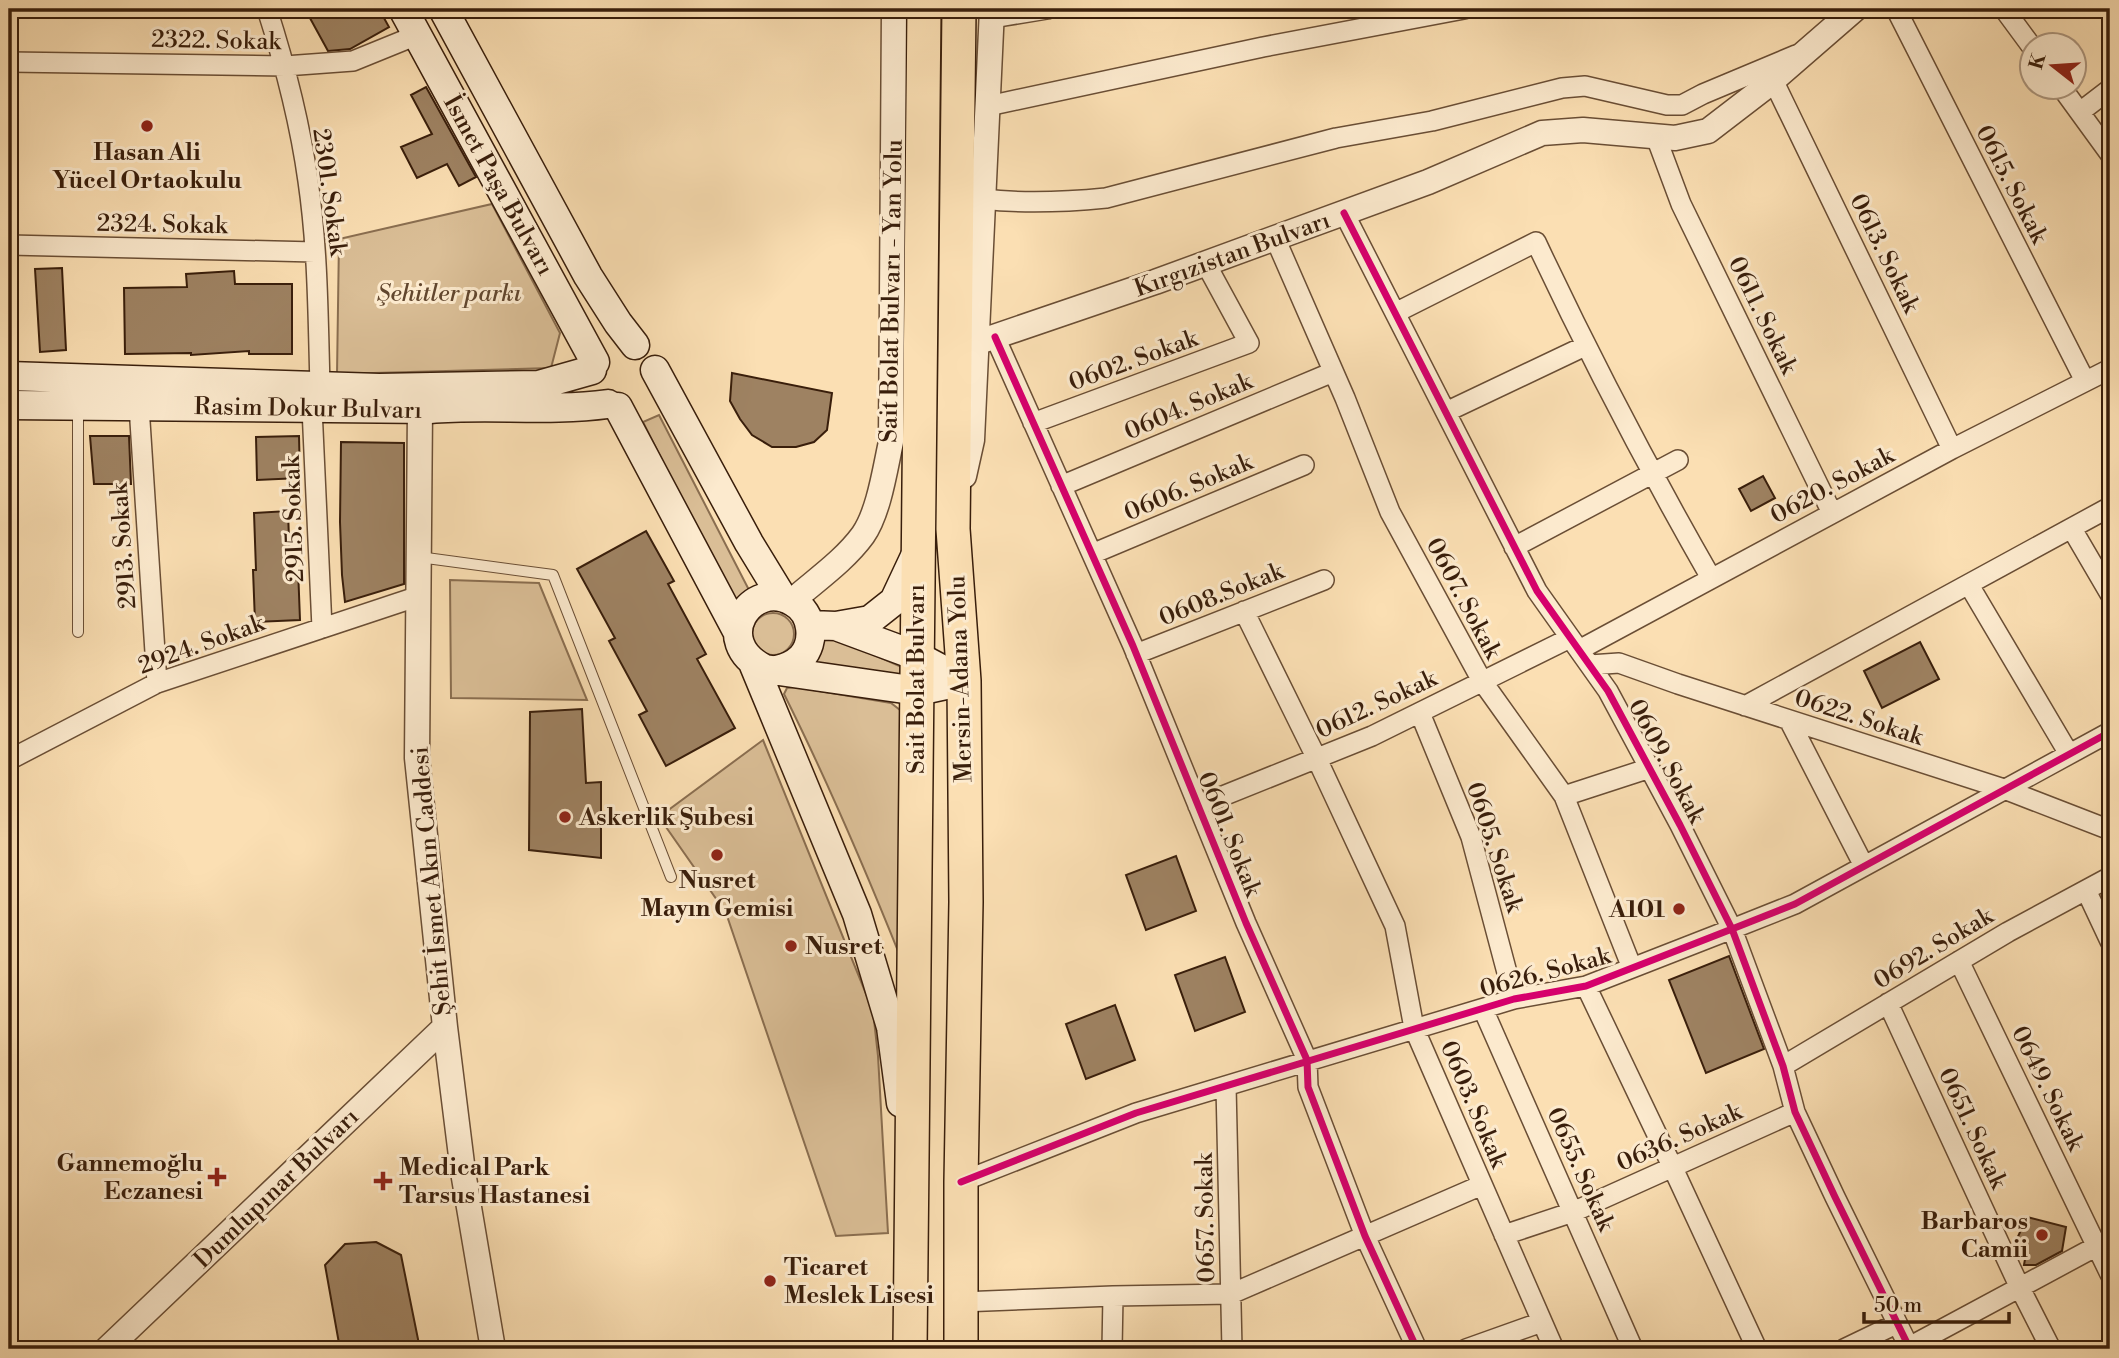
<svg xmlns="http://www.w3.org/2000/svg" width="2119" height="1358" viewBox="0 0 2119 1358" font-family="'Libre Bodoni',serif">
	<rect width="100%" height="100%" fill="#fbdfb3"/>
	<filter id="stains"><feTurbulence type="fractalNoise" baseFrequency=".00286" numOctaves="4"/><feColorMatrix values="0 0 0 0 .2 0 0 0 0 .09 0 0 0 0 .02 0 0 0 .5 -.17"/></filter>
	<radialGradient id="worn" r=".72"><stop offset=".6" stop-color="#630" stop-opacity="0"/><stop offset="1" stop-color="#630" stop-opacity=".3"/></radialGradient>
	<path fill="#dabe96" stroke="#8a6e50" stroke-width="2" d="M492 204 560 333 551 368 337 374 339 239Z
		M659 415 749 590 733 603 643 422Z
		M450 580 539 583 587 700 451 698Z
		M752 634a21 21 0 1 1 42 0a21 21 0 1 1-42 0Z
		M822 632 904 668 905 676 811 663Z
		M795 687 891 703 900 710 903 851 902 961C866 871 828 782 784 694L787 688Z
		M763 740 873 1011 878 1056 888 1233 836 1236 726 913 659 817Z"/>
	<path fill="#9e8262" stroke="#391e0b" stroke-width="2" d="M305 9H379L389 27 350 49 328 51Z
		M426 87 476 177 459 186 447 164 417 178 401 147 432 134 411 95Z
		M62 268 66 350 40 352 35 269Z
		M234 271 235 284H292V354H249V351L191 355V353L125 354 124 288 187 287 186 274Z
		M732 373 832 393 827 430 814 442 796 447H772L752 435 740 419 730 401Z
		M90 436H129L131 484H94Z
		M299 436 300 478 257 480 256 437Z
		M341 442 404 443V584L345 602 342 575 340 522Z
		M1763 476 1775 498 1751 511 1739 489Z
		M288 511 290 568H298L300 620 255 622 253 570H256L254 513Z
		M646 531 674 581 668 584 706 654 697 659 735 728 666 766 639 715 647 711 609 641 615 638 577 569Z
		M1920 642 1939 679 1882 708 1864 671Z
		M582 709 586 783 601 782V858L529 850 530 712Z
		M1176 856 1196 911 1146 930 1126 875Z
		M1729 956 1764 1049 1706 1073 1669 980Z
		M1225 957 1245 1012 1195 1031 1175 975Z
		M1115 1005 1135 1060 1086 1079 1066 1024Z
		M2027 1217 2066 1227 2062 1251 2036 1265H2024L2027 1248 2015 1243Z
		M376 1242 401 1255 420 1349H340L325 1265 345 1244Z"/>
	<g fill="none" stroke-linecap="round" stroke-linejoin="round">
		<defs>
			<path id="service" d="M419 557 553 575 671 877
				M78 632V409"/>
			<path id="minor" d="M267 9C285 65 300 123 308 181 318 249 318 318 320 386
				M1896 9 2085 381
				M2004 9 2032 47
				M992 18 1047 9
				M9 62 285 66 353 61 417 35
				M1773 80 1952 449
				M2062 88 2110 154
				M988 106 1263 47 1464 9
				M2080 112 2110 89
				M1656 137 1681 204 1832 513
				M983 199C1025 204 1065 202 1106 198L1336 138 1432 121 1562 88 1585 86 1667 105H1682L1703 94 1796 55
				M1344 213 1537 591 1608 691 1680 825 1732 929 1783 1066 1795 1112 1835 1197 1910 1349
				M1275 238 1345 398 1390 512 1482 681 1564 796 1632 968
				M9 245 315 252
				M1395 313 1536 242C1590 357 1648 468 1711 578
				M995 337 1133 646 1246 923 1307 1060 1308 1087 1365 1236 1417 1349
				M139 406 157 683
				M312 408 322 628
				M1446 412 1585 346
				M1033 423 1249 343 1206 264
				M1061 486 1333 372
				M2072 529 2110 594
				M1514 547 1678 460
				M1092 554 1304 465
				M1969 585 2069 754
				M1244 611 1317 759 1395 926 1414 1028 1554 1349
				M1579 650 1952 449 2110 369
				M1136 654 1324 580
				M1590 665 1619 663 1678 684 2004 789 2110 830
				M1745 706 2110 507
				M1420 713 1471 837 1514 999
				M1789 720 1864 866
				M9 760 157 683 419 596
				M1564 796 1650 768
				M1198 806 1372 736 1570 638
				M2086 890 2110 941
				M1959 961 2110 1274
				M1586 986 1672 1166 1757 1349
				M1888 1003 2020 1288 2051 1349
				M1483 1009 1633 1349
				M1783 1066 2008 932 2110 877
				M1226 1086 1232 1349
				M961 1182 1136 1113 1514 999 1586 986 1732 929 1795 904 2110 732
				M1504 1235 1573 1212 1795 1112
				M961 1302 1113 1296 1231 1294 1482 1185
				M1909 1347 2110 1239
				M1112 1349 1113 1296
				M1466 1349 1542 1322
				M1844 1349 1896 1324"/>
			<path id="tertiary" d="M976 343 1155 282 1428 182 1542 133 1583 130 1675 138 1708 131 1764 88 1855 9
				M420 409 417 758 445 1027 463 1172 493 1349
				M964 476 972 440 992 9
				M792 601C816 580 844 561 863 535 879 512 885 469 891 442L894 9
				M107 1349 445 1027"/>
			<path id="secondary" d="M403 9 595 362
				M443 9 588 276 618 323 635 345
				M655 370 749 543 782 597
				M9 376 379 388 539 385 592 370
				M9 405 430 409C489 404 549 412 608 404
				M618 407 737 631
				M810 625 836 626 917 656 964 681
				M836 626 870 620 894 601 917 552
				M753 663 857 914 891 1027 901 1103
				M777 670C786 668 794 665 801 658 816 642 813 613 793 602 751 577 709 642 765 669L918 691 964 681"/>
			<path id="trunk" d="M959 9 953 529 964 681 966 902 961 1182V1349
				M910 1349 924 9"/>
		</defs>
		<use href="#service" stroke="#6a4e35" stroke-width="12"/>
		<use href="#minor" stroke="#6a4e35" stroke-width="22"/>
		<use href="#tertiary" stroke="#6a4e35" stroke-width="27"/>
		<use href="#secondary" stroke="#391e0b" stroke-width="31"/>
		<use href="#trunk" stroke="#391e0b" stroke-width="36"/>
		<use href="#service" stroke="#fceace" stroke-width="10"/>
		<use href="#minor" stroke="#fceace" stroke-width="19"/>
		<use href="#tertiary" stroke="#fceace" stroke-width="24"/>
		<use href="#secondary" stroke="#fceace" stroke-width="28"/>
		<use href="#trunk" stroke="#fbdfb3" stroke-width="33"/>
		<defs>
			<path id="cycleway" d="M1344 213 1537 591 1608 691 1680 825 1732 929 1783 1066 1795 1112 1835 1197 1910 1349
				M995 337 1133 646 1246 923 1307 1060 1308 1087 1365 1236 1417 1349
				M961 1182 1136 1113 1514 999 1586 986 1732 929 1795 904 2110 732"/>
		</defs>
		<use href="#cycleway" stroke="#fceace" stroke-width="11"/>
		<use href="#cycleway" stroke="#d6006c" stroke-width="7"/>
	</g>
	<g fill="#8f2418" stroke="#fceace" stroke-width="2.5">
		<circle cx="147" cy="126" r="7"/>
		<circle cx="565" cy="817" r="7"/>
		<circle cx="717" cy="855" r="7"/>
		<circle cx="1679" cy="909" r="7"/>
		<circle cx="791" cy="946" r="7"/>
		<path d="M213.5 1166.5h7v7h7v7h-7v7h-7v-7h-7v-7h7z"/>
		<path d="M379.5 1170.5h7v7h7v7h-7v7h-7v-7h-7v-7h7z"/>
		<circle cx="2042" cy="1235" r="7"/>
		<circle cx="770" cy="1281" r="7"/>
	</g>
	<g text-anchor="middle" stroke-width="6" stroke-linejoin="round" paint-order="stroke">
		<g font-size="24" fill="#391e0b" stroke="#fceace">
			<text transform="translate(216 40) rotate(1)" y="8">2322. Sokak</text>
			<text transform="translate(2012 184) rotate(63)" y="8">0615. Sokak</text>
			<text transform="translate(499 185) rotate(61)" y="8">İsmet Paşa Bulvarı</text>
			<text transform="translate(330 192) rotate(82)" y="8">2301. Sokak</text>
			<text transform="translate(162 224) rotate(1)" y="8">2324. Sokak</text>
			<text transform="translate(1885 253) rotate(64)" y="8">0613. Sokak</text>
			<text transform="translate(1232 254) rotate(-20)" y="8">Kırgızistan Bulvarı</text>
			<text transform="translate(891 291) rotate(-89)" y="8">Sait Bolat Bulvarı - Yan Yolu</text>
			<text transform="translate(1763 315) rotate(64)" y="8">0611. Sokak</text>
			<text transform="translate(1133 360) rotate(-20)" y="8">0602. Sokak</text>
			<text transform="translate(1188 406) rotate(-23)" y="8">0604. Sokak</text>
			<text transform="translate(308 408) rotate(1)" y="8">Rasim Dokur Bulvarı</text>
			<text transform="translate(1832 485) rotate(-28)" y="8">0620. Sokak</text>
			<text transform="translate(1188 487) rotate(-23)" y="8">0606. Sokak</text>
			<text transform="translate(293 519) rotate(-92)" y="8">2915. Sokak</text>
			<text transform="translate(123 546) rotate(-94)" y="8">2913. Sokak</text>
			<text transform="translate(1221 594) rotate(-22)" y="8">0608.Sokak</text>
			<text transform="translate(1464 598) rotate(62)" y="8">0607. Sokak</text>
			<text transform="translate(201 644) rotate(-20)" y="8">2924. Sokak</text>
			<text transform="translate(916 679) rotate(-90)" y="8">Sait Bolat Bulvarı</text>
			<text transform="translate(960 679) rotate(-92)" y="8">Mersin-Adana Yolu</text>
			<text transform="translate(1376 704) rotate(-25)" y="8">0612. Sokak</text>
			<text transform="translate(1859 717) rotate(18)" y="8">0622. Sokak</text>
			<text transform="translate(1667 761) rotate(62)" y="8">0609. Sokak</text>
			<text transform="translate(1230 834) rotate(68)" y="8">0601. Sokak</text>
			<text transform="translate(1495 847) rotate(72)" y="8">0605. Sokak</text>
			<text transform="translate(431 881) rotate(-95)" y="8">Şehit İsmet Akın Caddesi</text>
			<text transform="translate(1933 948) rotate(-31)" y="8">0692. Sokak</text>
			<text transform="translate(1545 972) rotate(-15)" y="8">0626. Sokak</text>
			<text transform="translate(2048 1088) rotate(64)" y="8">0649. Sokak</text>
			<text transform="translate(1474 1104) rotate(67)" y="8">0603. Sokak</text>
			<text transform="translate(1973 1128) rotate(65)" y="8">0651. Sokak</text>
			<text transform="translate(1679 1137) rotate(-24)" y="8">0636. Sokak</text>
			<text transform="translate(1581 1169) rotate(66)" y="8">0655. Sokak</text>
			<text transform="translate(276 1188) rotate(-44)" y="8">Dumlupınar Bulvarı</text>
			<text transform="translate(1205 1218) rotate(-91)" y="8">0657. Sokak</text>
		</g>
		<g font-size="24" font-weight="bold" fill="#391e0b" stroke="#fceace" text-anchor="start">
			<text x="147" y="160" text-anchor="middle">Hasan Ali<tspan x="147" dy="28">Yücel Ortaokulu</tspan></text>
			<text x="579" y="825">Askerlik Şubesi</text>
			<text x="717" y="888" text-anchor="middle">Nusret<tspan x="717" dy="28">Mayın Gemisi</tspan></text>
			<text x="1665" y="917" text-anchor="end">A101</text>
			<text x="805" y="954">Nusret</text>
			<text x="203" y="1171" text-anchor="end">Gannemoğlu<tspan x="203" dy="28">Eczanesi</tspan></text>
			<text x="399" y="1175">Medical Park<tspan x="399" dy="28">Tarsus Hastanesi</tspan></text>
			<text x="2028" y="1229" text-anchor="end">Barbaros<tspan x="2028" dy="28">Camii</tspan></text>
			<text x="784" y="1275">Ticaret<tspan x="784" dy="28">Meslek Lisesi</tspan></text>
		</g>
		<g font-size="24" font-style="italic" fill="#61462e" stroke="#fceace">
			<text x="449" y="301">Şehitler parkı</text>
		</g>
	</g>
	<rect width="2119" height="1358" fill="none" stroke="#fbdfb3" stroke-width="35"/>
	<rect x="10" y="10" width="2098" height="1337" fill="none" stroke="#391e0b" stroke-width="3.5"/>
	<rect x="18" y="18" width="2084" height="1323" fill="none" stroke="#391e0b" stroke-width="2"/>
	<g transform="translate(2053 66) rotate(287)"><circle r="33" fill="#fceace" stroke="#ae9880" stroke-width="2"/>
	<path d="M0-5L12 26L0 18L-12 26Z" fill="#8f2418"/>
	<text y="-10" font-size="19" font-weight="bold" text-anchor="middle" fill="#391e0b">K</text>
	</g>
	<path d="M1864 1312v10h145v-10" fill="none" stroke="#391e0b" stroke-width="3.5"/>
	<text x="1874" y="1312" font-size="21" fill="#391e0b" stroke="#fceace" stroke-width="5" paint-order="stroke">50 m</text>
	<rect width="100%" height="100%" filter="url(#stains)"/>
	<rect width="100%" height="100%" fill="url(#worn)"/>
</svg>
